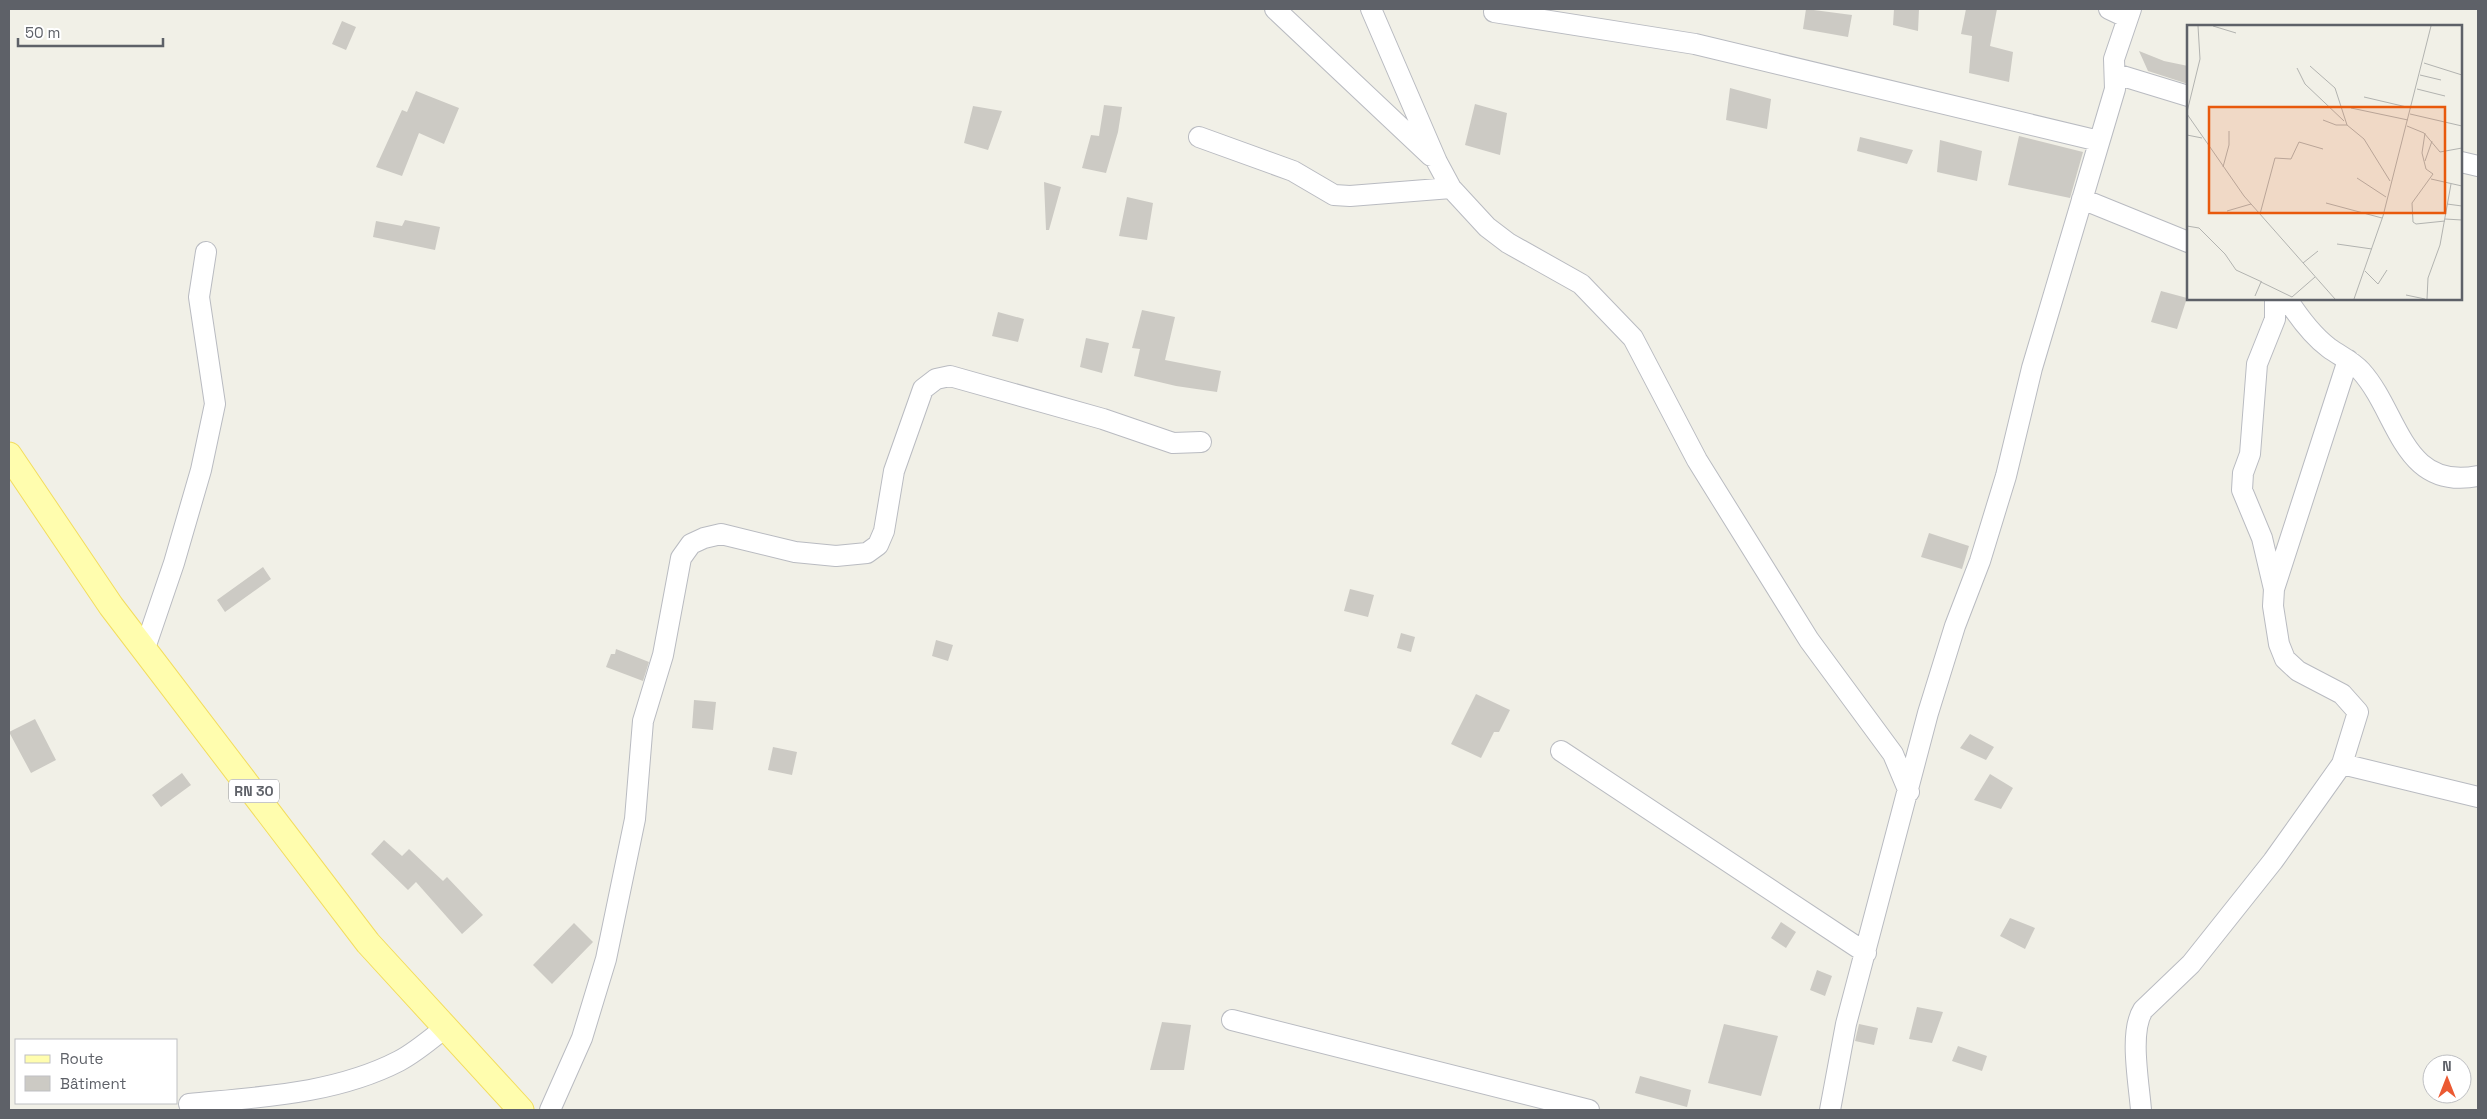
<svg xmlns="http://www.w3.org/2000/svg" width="2487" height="1119" viewBox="0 0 2487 1119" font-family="'Space Grotesk',sans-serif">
	<rect width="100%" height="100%" fill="#f1f0e7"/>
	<path fill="#cccac4" d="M1806 9 1852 15 1848 37 1803 29Z
		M1894 9H1919L1918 31 1893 25Z
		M1966 9H1997L1990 46 2013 52 2009 82 1969 73 1972 36 1961 34Z
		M342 21 356 27 346 50 332 44Z
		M2139 51 2164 61 2188 66V84L2148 71Z
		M1730 88 1771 99 1767 129 1726 120Z
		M416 91 459 108 444 144 419 133 402 176 376 167 402 110 407 112Z
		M1475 104 1507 113 1500 155 1465 145Z
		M1104 105 1122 107 1118 132 1106 173 1082 168 1091 135 1099 136Z
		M973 106 1002 111 988 150 964 143Z
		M2019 136 2083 152 2070 198 2008 185Z
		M1860 137 1913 150 1907 164 1857 151Z
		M1940 140 1982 151 1977 181 1937 172Z
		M1044 182 1061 187 1049 230H1046Z
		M1127 197 1153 203 1147 240 1119 236Z
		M405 220 440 227 435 250 373 237 376 221 402 226Z
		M2161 291 2187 298 2177 329 2151 322Z
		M1142 310 1175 317 1165 360 1221 371 1217 392 1176 386 1134 376 1140 349 1132 348Z
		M998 312 1024 319 1018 342 992 336Z
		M1086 338 1109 343 1102 373 1080 367Z
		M1929 533 1969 546 1962 569 1921 557Z
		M263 567 271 579 225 612 217 600Z
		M1350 589 1374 595 1368 617 1344 611Z
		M1401 633 1415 637 1411 652 1397 648Z
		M936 640 953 645 948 661 932 656Z
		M616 649 649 662 643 681 606 667 611 654H615Z
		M1476 694 1510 710 1499 732H1494L1481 758 1451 744Z
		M694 700 716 702 713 730 692 728Z
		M35 719 56 760 31 773 9 732Z
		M1970 734 1994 747 1986 760 1960 748Z
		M773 747 797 752 792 775 768 770Z
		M182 773 191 785 161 807 152 795Z
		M1990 774 2013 788 2001 809 1974 800Z
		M384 840 402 856 409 849 443 881 447 877 483 915 462 934 416 882 408 890 371 854Z
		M2010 918 2035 928 2025 949 2000 936Z
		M1781 922 1796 932 1786 948 1771 938Z
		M574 923 593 942 552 984 533 965Z
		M1817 970 1832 976 1825 996 1810 990Z
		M1917 1007 1943 1012 1932 1043 1909 1039Z
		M1162 1022 1191 1025 1184 1070H1150Z
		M1724 1024 1778 1036 1761 1096 1708 1083Z
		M1859 1024 1878 1028 1874 1045 1855 1041Z
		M1958 1046 1987 1056 1982 1071 1952 1061Z
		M1640 1076 1691 1090 1687 1107 1635 1093Z"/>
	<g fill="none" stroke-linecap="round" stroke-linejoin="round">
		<defs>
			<path id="minor" d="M1275 9 1431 156
				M1371 9 1437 162 1451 188 1487 227 1508 243 1581 284 1633 338 1697 460 1809 640 1893 754 1909 792
				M2109 9 2128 18
				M1494 12 1695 44 2099 141
				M2116 74 2188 96
				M1199 137 1293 171 1334 195 1350 196 1451 188
				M2461 162 2478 166
				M2082 199 2188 242
				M2287 299C2298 316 2313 336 2329 348 2340 356 2352 361 2361 371 2399 413 2402 491 2478 476
				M2274 589 2348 360
				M144 651 174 563 201 470 215 404 199 297 206 252
				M1561 751 1866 953
				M2342 764 2478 797
				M1232 1020 1589 1110
				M189 1104C260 1097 335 1094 399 1061 416 1052 431 1039 446 1027
				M550 1110 582 1038 606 959 635 819 643 721 663 655 681 558 691 544 704 538 721 534 795 552 836 556 867 553 878 545 884 531 894 471 923 389 936 379 950 376 1103 419 1173 443 1201 442
				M1830 1110 1846 1024 1928 713 1955 626 1980 561 2006 476 2032 368 2115 89 2114 59 2131 9
				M2141 1110C2139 1083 2129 1032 2143 1010L2191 964 2273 861 2342 764 2358 712 2342 694 2298 671 2285 659 2279 644 2273 606 2274 589 2262 538 2242 490 2243 473 2250 454 2257 364 2275 319V299"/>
			<path id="major" d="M9 455 111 606 368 943 521 1110"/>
		</defs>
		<use href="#minor" stroke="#b9bbc1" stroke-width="22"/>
		<use href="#major" stroke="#f3dd5e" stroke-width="27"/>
		<use href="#minor" stroke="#fff" stroke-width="20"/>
		<use href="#major" stroke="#fffdae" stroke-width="25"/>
	</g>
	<g text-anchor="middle" stroke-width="5" stroke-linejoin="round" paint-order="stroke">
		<rect fill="#fff" stroke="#8e9095" stroke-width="1" x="229" y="779.5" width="50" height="23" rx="4"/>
		<g font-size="14" font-weight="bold" fill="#5e6168">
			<text x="254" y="796">RN 30</text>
		</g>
	</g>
	<g transform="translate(2187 25)">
		<rect width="275" height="275" fill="#f1f0e7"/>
		<path fill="none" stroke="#b2b3b0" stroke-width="1" d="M26 1 49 8M237 38 275 50M123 41 148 63 160 100 177 114 203 156M110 43 118 59 157 96M233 50 254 55M230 64 258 71M177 72 224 83M164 83 221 95M0 87 13 34 11 1M0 89 57 171 148 274M223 89 275 101M136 95 149 100H160M220 101 237 108 253 127 275 123M238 108 235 128 239 144 246 149 225 178 226 197 229 199 258 196M0 110 15 113M238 136 245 116M36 142 42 120V106M170 153 199 172M244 154 275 161M139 178 195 193M260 179 275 181M40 186 64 179M73 189 88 133 104 134 112 117 136 124M258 194 275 195M0 201 12 203 38 229 49 245 75 257M150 219 185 224M116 238 131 226M178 246 191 259 200 245M219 270 238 274M68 271 74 257 105 272 128 252M167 274 196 191 244 1M240 274 241 253 253 220 264 159"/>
		<path fill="#e8590c" fill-opacity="0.15" stroke="#e8590c" stroke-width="2.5" d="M22 82H258V188H22Z"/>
		<rect width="275" height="275" fill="none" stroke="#5e6168" stroke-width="2.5"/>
	</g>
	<rect width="2487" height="1119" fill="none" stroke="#5e6168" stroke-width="20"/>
	<rect x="15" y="1039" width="162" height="65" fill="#ffffff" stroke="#bfc0c3"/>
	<rect x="25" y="1055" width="25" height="8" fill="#fffdae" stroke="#bfc0c3"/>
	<text x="60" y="1064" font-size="15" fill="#5e6168">Route</text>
	<rect x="25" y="1076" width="25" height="15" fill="#cccac4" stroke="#bfc0c3"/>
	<text x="60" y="1089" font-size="15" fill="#5e6168">Bâtiment</text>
	<g transform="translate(2447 1079)"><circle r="24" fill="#ffffff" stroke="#bfc0c3"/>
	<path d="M0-4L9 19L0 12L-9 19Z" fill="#eb5a33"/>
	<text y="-8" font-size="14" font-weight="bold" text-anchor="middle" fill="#5e6168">N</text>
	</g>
	<path d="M18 38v8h145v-8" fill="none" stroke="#5e6168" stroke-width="2.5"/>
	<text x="25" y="38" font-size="15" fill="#5e6168" stroke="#ffffff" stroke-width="4" paint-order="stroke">50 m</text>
</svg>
